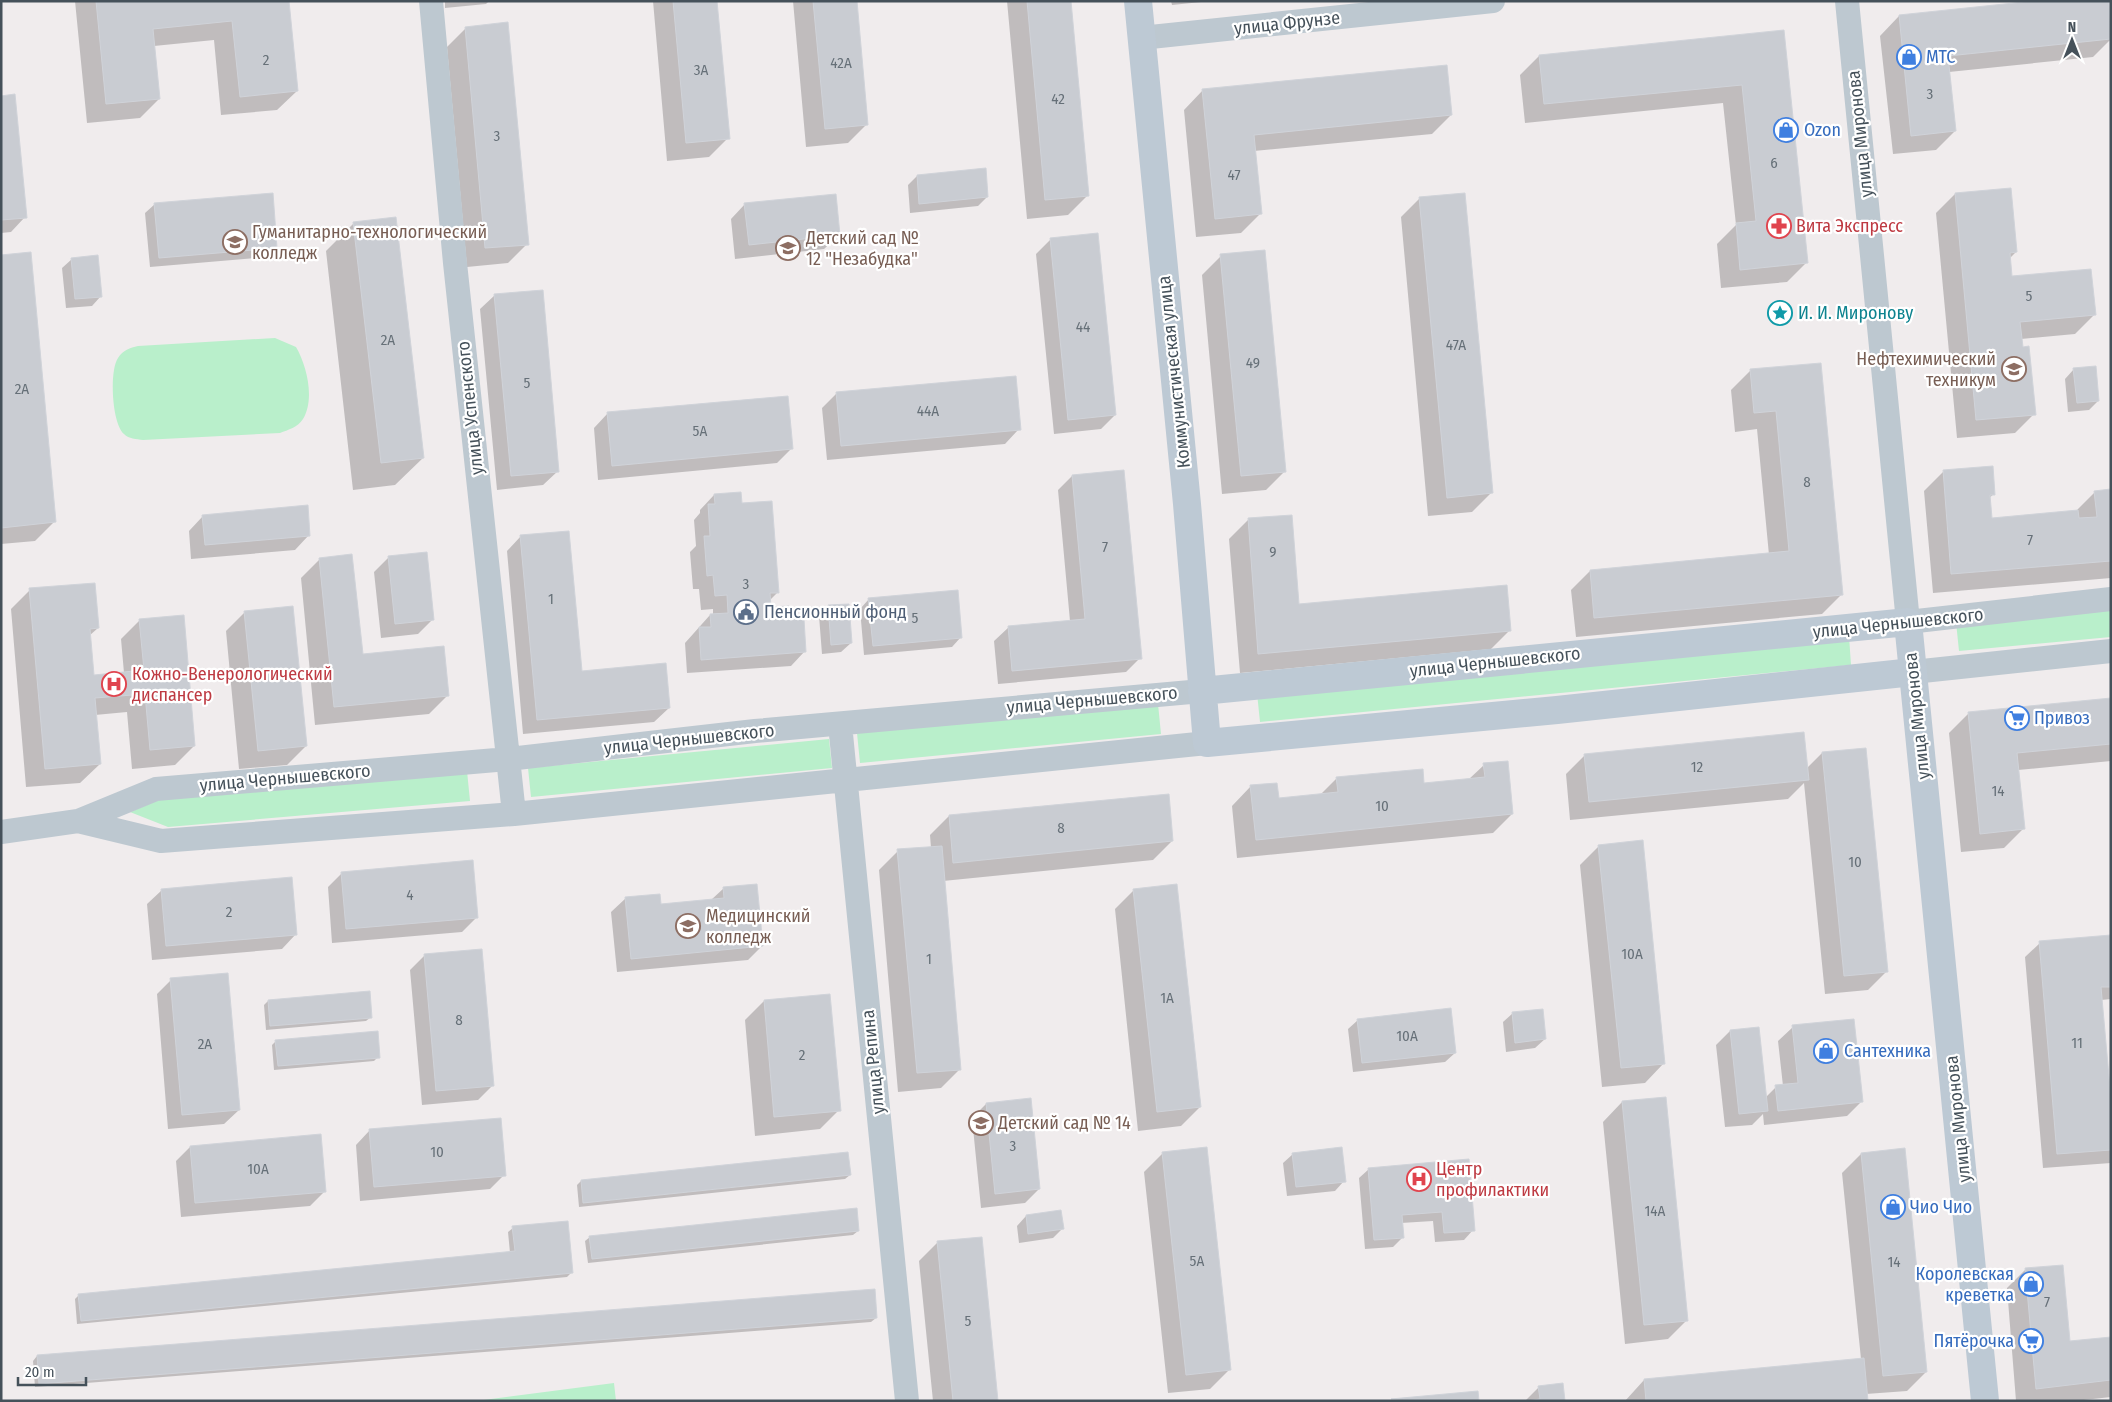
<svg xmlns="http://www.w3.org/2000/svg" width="2112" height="1402" viewBox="0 0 2112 1402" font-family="'Fira Sans Condensed',sans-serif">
	<rect width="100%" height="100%" fill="#f0eced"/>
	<path fill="#b9efcb" d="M275 338 296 347C307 366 315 399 303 419 298 427 288 430 280 433L143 440C136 439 129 439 124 434 112 424 109 371 118 358 123 350 130 348 138 346Z
		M2111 607V637L1959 651 1956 622Z
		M1849 636 1851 665 1260 722 1257 693Z
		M1158 704 1161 734 860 763 857 733Z
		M829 739 832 768 531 797 528 768Z
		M467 771 470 801 168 827 130 812 166 797Z
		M614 1383 616 1401H476Z"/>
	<path fill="#0003" d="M75 1H288L297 91 277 110 221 115 214 40 154 46 159 99 140 118 87 123Z
		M445 1H489L486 4 445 8Z
		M653 1H716L728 138 709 157 667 161Z
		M793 1H856L867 124 848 143 806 147Z
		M1007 1H1070L1087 196 1068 215 1027 219Z
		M1171 1H1211L1172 5Z
		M2108 1 2111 39 2093 57 1949 72 1955 131 1936 150 1893 154 1880 36 1899 16Z
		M466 28 527 244 508 263 467 267 447 47Z
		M1783 31 1806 263 1787 282 1721 288 1717 244 1736 225 1723 103 1525 123 1520 75 1539 56Z
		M1203 90 1451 115 1432 134 1254 151 1260 214 1241 233 1196 237 1184 110Z
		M1 97 25 217 11 232 1 233Z
		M917 176 987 197 978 206 910 213 908 185Z
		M1955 194 2016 252 2009 259 2011 277 2094 315 2075 334 2021 339 2034 414 2015 433 1957 438 1936 213Z
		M1420 198 1491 493 1472 512 1428 516 1401 217Z
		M155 204 276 247 267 257 150 267 145 213Z
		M745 204 839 235 824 249 735 259 731 219Z
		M354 223 423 458 395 485 353 490 326 251Z
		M1051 239 1115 415 1101 429 1054 434 1036 254Z
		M1 256 54 522 35 541 1 544Z
		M1221 256 1285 471 1266 490 1222 494 1202 275Z
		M72 259 101 296 92 306 66 308 62 268Z
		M495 295 558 471 543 485 497 490 480 309Z
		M1820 364 1841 595 1822 614 1576 637 1571 590 1590 571 1769 555 1757 429 1735 432 1731 390 1750 371Z
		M2074 369 2098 401 2089 410 2068 412 2065 379Z
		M1015 378 1019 429 1005 444 827 460 822 408 836 394Z
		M608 413 791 449 777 463 598 480 594 428Z
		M1943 472 1994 494 1989 498 1991 519 2076 511 2095 492 2111 491V578L1933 593 1924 491Z
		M1072 476 1140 658 1126 672 998 684 994 641 1009 627 1070 621 1058 490Z
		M714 495 741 504 778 592 769 601 770 608 789 621 805 651 791 666 687 673 685 643 710 615H713V609L701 610 699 589H693L690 552 696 546 694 520 700 513V510Z
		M203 516 309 535 295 550 191 559 189 531Z
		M1248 520 1298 606 1510 630 1491 649 1240 673 1229 539Z
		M521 536 581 672 669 708 654 722 523 734 507 551Z
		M389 557 432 620 418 634 381 638 374 572Z
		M320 559 361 655 448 695 429 714 315 725 301 578Z
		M30 590 98 628 89 636 92 676 124 673 121 639 140 620 194 746 175 765 132 769 127 712 95 715 100 764 80 783 26 787 11 609Z
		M869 599 961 637 952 647 864 655 860 609Z
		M828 606 851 643 841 652 822 654 819 616Z
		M245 612 306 746 287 765 239 769 226 631Z
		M2111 700V761L2018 770 2023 829 2004 848 1961 852 1949 733 1968 714Z
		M1865 749 1887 971 1868 990 1825 994 1804 783 1788 799 1570 820 1566 774 1585 755 1806 769 1822 753Z
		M1484 765 1512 814 1493 833 1237 858 1232 806 1251 786 1278 799 1320 795 1337 778 1423 785 1468 780Z
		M949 816 1172 841 1153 860 943 881 960 1069 941 1088 898 1092 879 870 898 851 931 848 930 835Z
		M1599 846 1664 1063 1645 1083 1602 1087 1580 865Z
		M342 873 476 918 462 932 332 943 328 887Z
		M724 888 762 946 748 960 617 972 611 912 626 898 660 905 711 900Z
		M162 890 296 934 282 949 152 960 147 904Z
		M1134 890 1200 1107 1181 1126 1138 1131 1115 909Z
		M2111 937V999L2101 1000 2111 1101V1163L2043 1168 2025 957 2040 943Z
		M425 955 492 1086 478 1100 422 1105 410 970Z
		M171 980 239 1110 224 1124 168 1129 157 994Z
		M268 1001 371 1017 366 1021 266 1030 264 1005Z
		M764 1001 839 1110 820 1129 755 1136 745 1020Z
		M1513 1013 1545 1039 1535 1048 1506 1052 1503 1022Z
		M1358 1020 1455 1053 1445 1062 1353 1072 1348 1029Z
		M1793 1027 1861 1102 1847 1116 1764 1125 1763 1114 1752 1125 1725 1127 1716 1045 1730 1031 1765 1098 1776 1087 1783 1086 1778 1041Z
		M276 1041 378 1057 374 1061 274 1070 272 1045Z
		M1622 1102 1687 1320 1668 1339 1625 1344 1603 1122Z
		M986 1104 1039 1189 1025 1203 981 1208 972 1118Z
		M370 1130 504 1175 490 1189 360 1201 356 1145Z
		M190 1147 324 1192 310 1206 181 1217 176 1161Z
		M1163 1153 1229 1370 1210 1389 1168 1393 1144 1172Z
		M1293 1154 1344 1181 1335 1191 1287 1196 1283 1163Z
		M1861 1154 1926 1372 1907 1391 1866 1394V1401H1625L1644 1380 1861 1359 1842 1173Z
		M1369 1169 1473 1230 1464 1240 1435 1242 1433 1221 1401 1223 1403 1237 1393 1247 1365 1249 1359 1178Z
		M850 1175 845 1179 579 1207 577 1185 581 1181Z
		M1060 1211 1062 1229 1053 1238 1019 1243 1017 1226 1026 1216Z
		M513 1228 571 1273 567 1277 77 1324 75 1299 79 1295 510 1253 508 1232Z
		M858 1231 853 1235 588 1263 585 1241 590 1237Z
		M938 1242 997 1401H933L919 1261Z
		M2026 1269 2068 1343 2111 1338V1397L2075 1401H2016L2007 1288Z
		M876 1318 871 1322 35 1387 33 1361 37 1356Z
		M1539 1387 1563 1401H1525Z
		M1477 1392V1401H1391L1392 1400Z"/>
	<path fill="#c9ccd2" stroke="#d0d3d9" d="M96 1H289L298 91 240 97 232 21 153 29 160 99 106 104Z
		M673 1H717L730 139 686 143Z
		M813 1H857L868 125 825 129Z
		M1027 1H1071L1089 196 1045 200Z
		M2033 1H2109L2111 39 1948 56 1956 131 1911 136 1899 15Z
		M508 22 529 245 485 248 465 27Z
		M1784 30 1808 263 1740 270 1736 223 1756 221 1742 85 1544 104 1539 55Z
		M1447 65 1452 115 1254 135 1262 214 1215 219 1202 89Z
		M15 94 27 218 1 220V96Z
		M986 168 988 197 919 204 917 175Z
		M2011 188 2017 252 2010 253 2012 276 2091 269 2096 315 2020 322 2023 347 2029 346 2036 415 1976 420 1955 193Z
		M273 193 277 248 159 258 154 203Z
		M1465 193 1493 493 1447 498 1419 197Z
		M836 194 840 235 749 245 744 203Z
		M396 217 424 458 381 463 353 222Z
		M1098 233 1116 415 1068 420 1050 238Z
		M1265 250 1286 472 1241 476 1220 254Z
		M31 252 56 522 1 528V255Z
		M98 255 102 297 75 299 71 258Z
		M543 290 559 472 511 476 494 294Z
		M1821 363 1843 595 1594 618 1590 570 1789 551 1776 411 1754 413 1750 369Z
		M2096 366 2099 401 2077 403 2073 368Z
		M1016 376 1021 430 841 446 836 392Z
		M788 396 793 449 612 466 607 412Z
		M1993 466 1995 495H1990L1992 518 2078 510 2079 518 2097 517 2094 491 2111 489V561L1951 574 1943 470Z
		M1124 470 1142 659 1012 671 1008 626 1085 619 1072 475Z
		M741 492 742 503 772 501 779 593H770L771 607 789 606 790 620 804 619 806 652 701 660 699 627H711L710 614 728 613 727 595 715 596 713 575 707 576 704 536H710L708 504H715L714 494Z
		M308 505 310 536 205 545 202 515Z
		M1292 515 1299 604 1507 585 1511 631 1258 654 1248 518Z
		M569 531 582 671 666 663 670 708 537 720 520 535Z
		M427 552 434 620 395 624 388 556Z
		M352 554 363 654 444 646 449 696 334 707 319 558Z
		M95 583 99 628 90 629 94 675 144 670 139 619 184 615 195 746 150 750 145 694 95 698 101 764 45 769 29 588Z
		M958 590 962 638 873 646 868 598Z
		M849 604 852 643 831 645 828 605Z
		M293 606 307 746 258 751 244 611Z
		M2111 698V744L2017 753 2025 829 1980 834 1968 712Z
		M1804 732 1809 780 1589 802 1584 754Z
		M1866 748 1888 972 1844 976 1822 752Z
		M1508 761 1513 814 1256 840 1250 785 1277 783 1279 798 1338 792 1336 777 1423 769 1424 783 1485 777 1483 763Z
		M1169 794 1173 841 953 863 949 815Z
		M1643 840 1665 1064 1621 1068 1598 845Z
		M942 846 961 1070 917 1073 897 849Z
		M473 860 478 918 346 929 341 872Z
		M292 877 297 935 166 946 161 889Z
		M757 884 763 946 631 959 625 897 660 894 661 904 724 898 723 887Z
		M1177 884 1201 1107 1157 1112 1133 889Z
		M2111 935V987H2101L2111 1099V1150L2057 1154 2039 941Z
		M482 949 494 1086 436 1091 424 954Z
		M228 973 240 1110 182 1115 170 978Z
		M370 991 372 1018 270 1026 268 1000Z
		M830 994 841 1111 774 1117 764 1000Z
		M1451 1008 1456 1053 1362 1063 1357 1019Z
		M1543 1009 1546 1039 1515 1043 1512 1012Z
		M1854 1019 1863 1102 1778 1111 1775 1085 1798 1083 1792 1025Z
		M1759 1027 1768 1111 1739 1114 1730 1030Z
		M378 1031 380 1058 278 1066 275 1040Z
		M1666 1097 1688 1321 1644 1325 1622 1101Z
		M1031 1098 1040 1189 995 1194 986 1103Z
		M501 1118 506 1176 374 1187 369 1129Z
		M321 1134 326 1192 195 1203 190 1146Z
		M1207 1147 1231 1370 1186 1375 1162 1152Z
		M1342 1147 1346 1182 1296 1187 1292 1153Z
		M1905 1148 1927 1372 1883 1376 1861 1153Z
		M848 1152 851 1175 583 1203 581 1180Z
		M1469 1159 1475 1231 1444 1233 1442 1212 1402 1215 1404 1238 1374 1240 1368 1168Z
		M857 1208 859 1231 592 1259 589 1236Z
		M1061 1210 1064 1229 1028 1234 1026 1215Z
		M568 1221 573 1273 81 1321 78 1294 515 1251 512 1226Z
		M982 1237 998 1401H953L937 1241Z
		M2063 1265 2070 1341 2111 1337V1380L2036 1389 2025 1268Z
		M875 1289 877 1318 39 1384 37 1355Z
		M1864 1358 1868 1401H1646L1644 1379Z
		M1563 1383 1565 1401H1527L1540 1399 1538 1386Z
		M1478 1391 1479 1401 1391 1399Z"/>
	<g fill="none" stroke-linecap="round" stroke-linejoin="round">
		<path stroke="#bdc8d0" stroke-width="24" d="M431 1 455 263 514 814
			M1847 1 1908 622 2111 599
			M1141 38 1493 1
			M1913 672 2111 651
			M840 724 907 1401
			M78 821 161 841 514 814 1207 743
			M1 832 78 821 156 789 508 759 755 731 1202 691"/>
		<path stroke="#bdc9d4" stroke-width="28" d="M1138 1 1187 504 1207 743 1557 710 1913 672
			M1202 691 1908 622 1985 1401"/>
	</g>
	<defs>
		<symbol id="shop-ring" viewBox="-11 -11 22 22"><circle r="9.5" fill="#fff" stroke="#3f7fe0" stroke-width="1.5"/><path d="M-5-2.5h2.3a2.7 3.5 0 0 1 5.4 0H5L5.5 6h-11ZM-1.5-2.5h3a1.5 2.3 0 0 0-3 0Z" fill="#3f7fe0"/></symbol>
		<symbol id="pharmacy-ring" viewBox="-11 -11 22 22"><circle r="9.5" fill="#fff" stroke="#e0444e" stroke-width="1.5"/><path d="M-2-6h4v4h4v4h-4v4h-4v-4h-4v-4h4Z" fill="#e0444e"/></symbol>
		<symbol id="university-ring" viewBox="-11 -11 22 22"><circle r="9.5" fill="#fff" stroke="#8d6e63" stroke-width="1.5"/><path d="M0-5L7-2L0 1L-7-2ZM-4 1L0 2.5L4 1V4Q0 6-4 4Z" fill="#8d6e63"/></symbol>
		<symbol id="school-ring" viewBox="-11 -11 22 22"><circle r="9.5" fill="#fff" stroke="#8d6e63" stroke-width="1.5"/><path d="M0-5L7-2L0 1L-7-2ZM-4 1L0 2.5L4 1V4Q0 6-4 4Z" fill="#8d6e63"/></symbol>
		<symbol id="sight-ring" viewBox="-11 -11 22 22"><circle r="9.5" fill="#fff" stroke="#0f9aa8" stroke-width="1.5"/><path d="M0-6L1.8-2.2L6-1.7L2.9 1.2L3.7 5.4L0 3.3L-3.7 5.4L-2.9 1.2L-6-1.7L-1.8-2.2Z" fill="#0f9aa8"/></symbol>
		<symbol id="civic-ring" viewBox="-11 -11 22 22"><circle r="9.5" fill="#fff" stroke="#5c6f8a" stroke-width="1.5"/><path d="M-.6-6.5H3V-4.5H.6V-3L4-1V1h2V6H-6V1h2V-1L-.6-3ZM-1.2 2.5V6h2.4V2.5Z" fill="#5c6f8a"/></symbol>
		<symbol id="hospital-ring" viewBox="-11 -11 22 22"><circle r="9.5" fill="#fff" stroke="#e0444e" stroke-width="1.5"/><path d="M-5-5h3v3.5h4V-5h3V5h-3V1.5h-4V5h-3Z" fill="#e0444e"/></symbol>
		<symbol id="supermarket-ring" viewBox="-11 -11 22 22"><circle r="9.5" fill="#fff" stroke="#3f7fe0" stroke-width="1.5"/><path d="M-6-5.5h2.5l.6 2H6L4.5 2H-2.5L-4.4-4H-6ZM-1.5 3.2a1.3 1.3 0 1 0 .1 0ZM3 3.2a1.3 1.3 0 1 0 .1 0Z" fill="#3f7fe0"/></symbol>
	</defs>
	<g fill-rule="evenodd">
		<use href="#shop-ring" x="1895" y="43" width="28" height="28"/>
		<use href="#shop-ring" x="1772" y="116" width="28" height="28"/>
		<use href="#pharmacy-ring" x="1765" y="212" width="28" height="28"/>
		<use href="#university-ring" x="221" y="228" width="28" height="28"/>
		<use href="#school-ring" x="774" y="234" width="28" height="28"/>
		<use href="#sight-ring" x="1766" y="299" width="28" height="28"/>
		<use href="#university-ring" x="2000" y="355" width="28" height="28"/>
		<use href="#civic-ring" x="732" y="598" width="28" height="28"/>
		<use href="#hospital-ring" x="100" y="670" width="28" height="28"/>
		<use href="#supermarket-ring" x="2003" y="704" width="28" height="28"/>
		<use href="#university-ring" x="674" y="912" width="28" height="28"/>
		<use href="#shop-ring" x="1812" y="1037" width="28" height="28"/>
		<use href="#school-ring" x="967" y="1109" width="28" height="28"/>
		<use href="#hospital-ring" x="1405" y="1165" width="28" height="28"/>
		<use href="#shop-ring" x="1879" y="1193" width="28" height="28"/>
		<use href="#shop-ring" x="2017" y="1270" width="28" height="28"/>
		<use href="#supermarket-ring" x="2017" y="1327" width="28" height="28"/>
	</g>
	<g text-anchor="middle" stroke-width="4.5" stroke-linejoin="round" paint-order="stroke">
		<g font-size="15" fill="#667078">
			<text x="266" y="65">2</text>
			<text x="841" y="68">42А</text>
			<text x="701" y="75">3А</text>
			<text x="1930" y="99">3</text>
			<text x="1058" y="104">42</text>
			<text x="497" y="141">3</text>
			<text x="1774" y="168">6</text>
			<text x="1234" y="180">47</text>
			<text x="2029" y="301">5</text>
			<text x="1083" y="332">44</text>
			<text x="388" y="345">2А</text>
			<text x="1456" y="350">47А</text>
			<text x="1253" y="368">49</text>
			<text x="527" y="388">5</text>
			<text x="22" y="394">2А</text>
			<text x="928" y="416">44А</text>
			<text x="700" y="436">5А</text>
			<text x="1807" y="487">8</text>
			<text x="2030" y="545">7</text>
			<text x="1105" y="552">7</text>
			<text x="1273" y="557">9</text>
			<text x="746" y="589">3</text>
			<text x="551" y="604">1</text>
			<text x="915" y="623">5</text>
			<text x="1697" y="772">12</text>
			<text x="1998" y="796">14</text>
			<text x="1382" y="811">10</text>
			<text x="1061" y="833">8</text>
			<text x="1855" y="867">10</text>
			<text x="410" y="900">4</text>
			<text x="229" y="917">2</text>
			<text x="1632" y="959">10А</text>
			<text x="929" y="964">1</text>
			<text x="1167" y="1003">1А</text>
			<text x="459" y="1025">8</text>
			<text x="1407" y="1041">10А</text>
			<text x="2077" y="1048">11</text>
			<text x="205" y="1049">2А</text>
			<text x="802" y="1060">2</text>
			<text x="1013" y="1151">3</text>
			<text x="437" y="1157">10</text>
			<text x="258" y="1174">10А</text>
			<text x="1655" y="1216">14А</text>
			<text x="1197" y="1266">5А</text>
			<text x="1894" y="1267">14</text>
			<text x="2047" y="1307">7</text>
			<text x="968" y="1326">5</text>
		</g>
		<g font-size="18" fill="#45515a" stroke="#fff">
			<text transform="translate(1287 23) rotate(-6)" y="6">улица Фрунзе</text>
			<text transform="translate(1860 134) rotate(-96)" y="6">улица Миронова</text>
			<text transform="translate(1174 372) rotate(-96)" y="6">Коммунистическая улица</text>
			<text transform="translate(470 408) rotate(-96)" y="6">улица Успенского</text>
			<text transform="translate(1898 623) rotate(-6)" y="6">улица Чернышевского</text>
			<text transform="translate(1495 662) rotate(-6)" y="6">улица Чернышевского</text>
			<text transform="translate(1092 700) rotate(-5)" y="6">улица Чернышевского</text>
			<text transform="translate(1917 716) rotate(-96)" y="6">улица Миронова</text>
			<text transform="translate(689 739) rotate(-6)" y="6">улица Чернышевского</text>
			<text transform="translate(285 778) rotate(-5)" y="6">улица Чернышевского</text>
			<text transform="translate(873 1062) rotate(-96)" y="6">улица Репина</text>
			<text transform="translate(1958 1119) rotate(-96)" y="6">улица Миронова</text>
		</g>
		<g font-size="18" fill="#366cbe" stroke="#fff" text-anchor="start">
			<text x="1926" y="63">МТС</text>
			<text x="1804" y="136">Ozon</text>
			<text x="2034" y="724">Привоз</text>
			<text x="1844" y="1057">Сантехника</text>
			<text x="1910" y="1213">Чио Чио</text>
			<text x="2014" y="1280" text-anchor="end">Королевская<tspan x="2014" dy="21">креветка</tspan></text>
			<text x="2014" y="1347" text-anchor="end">Пятёрочка</text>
		</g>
		<g font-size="18" fill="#be3a42" stroke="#fff" text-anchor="start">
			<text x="1796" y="232">Вита Экспресс</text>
			<text x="132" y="680">Кожно-Венерологический<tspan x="132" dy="21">диспансер</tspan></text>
			<text x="1436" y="1175">Центр<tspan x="1436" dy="21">профилактики</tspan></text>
		</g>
		<g font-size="18" fill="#785e54" stroke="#fff" text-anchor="start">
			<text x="252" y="238">Гуманитарно-технологический<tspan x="252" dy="21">колледж</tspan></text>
			<text x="806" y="244">Детский сад №<tspan x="806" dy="21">12 "Незабудка"</tspan></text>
			<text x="1996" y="365" text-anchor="end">Нефтехимический<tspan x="1996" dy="21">техникум</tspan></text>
			<text x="706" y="922">Медицинский<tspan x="706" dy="21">колледж</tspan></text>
			<text x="998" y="1129">Детский сад № 14</text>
		</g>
		<g font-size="18" fill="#0d838f" stroke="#fff" text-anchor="start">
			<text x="1798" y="319">И. И. Миронову</text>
		</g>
		<g font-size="18" fill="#4e5e75" stroke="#fff" text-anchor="start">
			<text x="764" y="618">Пенсионный фонд</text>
		</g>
	</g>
	<rect width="2112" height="1402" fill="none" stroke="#45515a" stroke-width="5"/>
	<g transform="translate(2072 40)" stroke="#ffffff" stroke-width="4" paint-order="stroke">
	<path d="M0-4L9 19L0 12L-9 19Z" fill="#45515a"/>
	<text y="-8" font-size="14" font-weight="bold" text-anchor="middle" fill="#45515a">N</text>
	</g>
	<path d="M18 1377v8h68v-8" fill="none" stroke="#45515a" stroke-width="2.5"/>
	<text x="25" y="1377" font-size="15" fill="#45515a" stroke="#ffffff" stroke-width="4" paint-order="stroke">20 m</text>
</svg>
